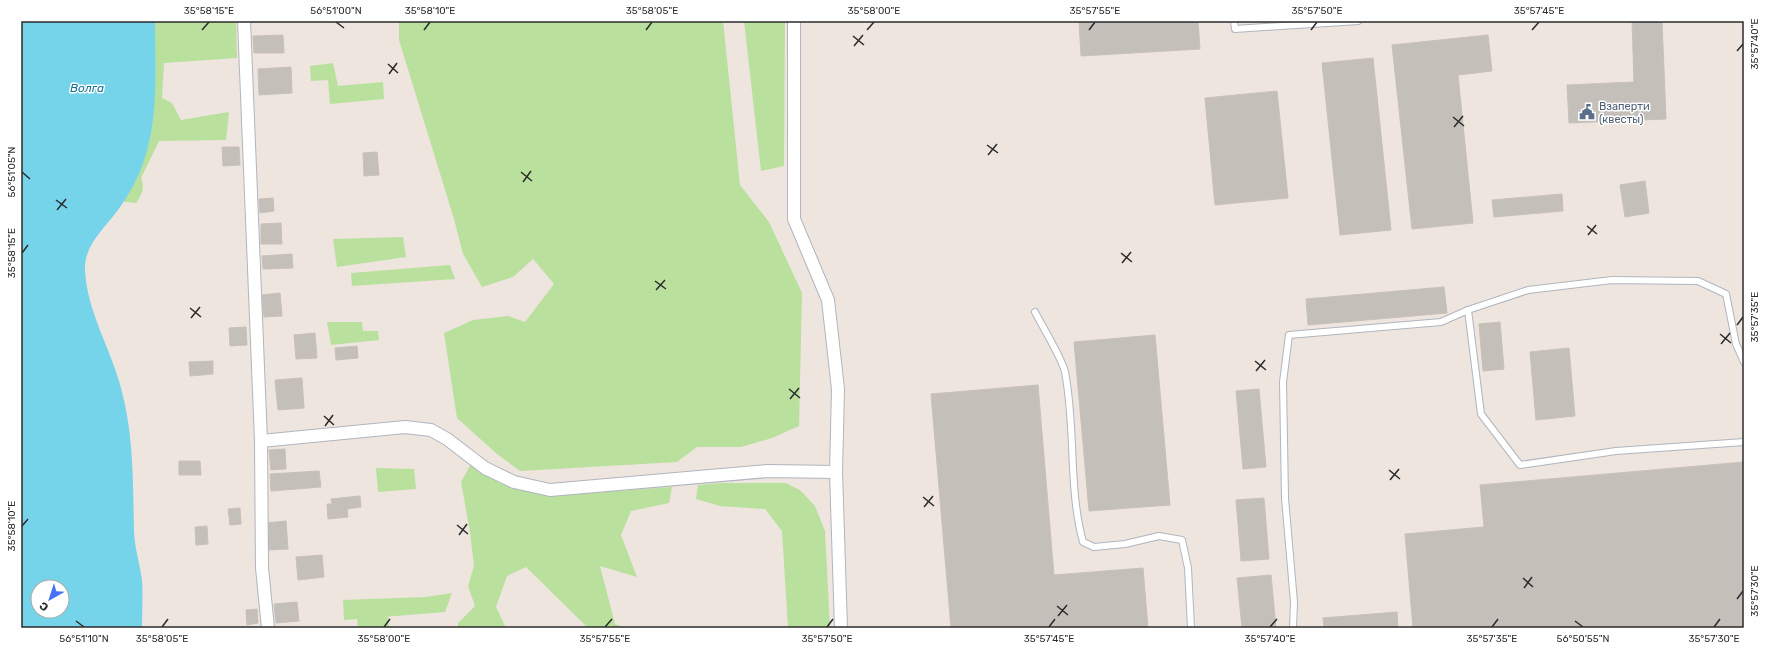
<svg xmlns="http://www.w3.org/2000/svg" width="1765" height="649" font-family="Rubik,sans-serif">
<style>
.green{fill:#b9e19d}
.water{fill:#75d4ea;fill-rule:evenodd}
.building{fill:#c5bfba;stroke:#c8c1b8}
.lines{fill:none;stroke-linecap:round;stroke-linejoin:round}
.lane-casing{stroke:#b1b5be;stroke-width:8}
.street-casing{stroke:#b1b5be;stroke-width:14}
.lane{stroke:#fff;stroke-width:6}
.street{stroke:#fff;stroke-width:12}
.ticks{fill:none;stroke:#2b2b2b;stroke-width:1.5}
.labels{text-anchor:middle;stroke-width:3;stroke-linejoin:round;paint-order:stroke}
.service-label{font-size:11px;fill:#4e5e75;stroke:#fff;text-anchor:start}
.water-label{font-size:12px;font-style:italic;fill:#127498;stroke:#fff}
.neatline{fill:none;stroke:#2b2b2b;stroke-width:1.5}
.ticks-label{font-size:10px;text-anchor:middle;fill:#2b2b2b}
</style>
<rect width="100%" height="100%" fill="#ede5de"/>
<g class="green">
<path d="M147,21h89l1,37 -73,5 -2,35 10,5 9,17 48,-8 -3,28 -67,1 -18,37c4,10 1,17 -5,25l-19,-2z"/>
<path d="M399,21h324l17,164 29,37 33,71 -3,133 -27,12 -31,9h-44l-20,15 -157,9 -23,-17 -40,-36 -13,-85 29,-13 35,-4 17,6 29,-38 -21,-25 -20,18 -31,10 -19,-33 -9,-35 -55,-179z"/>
<path d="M744,21h41l-1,145 -23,5z"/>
<path d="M333,63l5,23 45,-4 1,17 -54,5 -2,-24 -17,1 -1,-15z"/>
<path d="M403,237l3,20 -69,10 -4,-28z"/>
<path d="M450,265l5,14 -103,7 -1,-13z"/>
<path d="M327,322h35l1,9h15l1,9 -48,5z"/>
<path d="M472,462l37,23 40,11 123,-9 -3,16 -38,8 -10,24 16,42 -37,-11 15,58 11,4h-38l-62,-61 -19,9 -11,31 10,21h-48v-5l17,-17 -7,-20 6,-20 -4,-34 -9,-50z"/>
<path d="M376,468l38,1 2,20 -38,3z"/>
<path d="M721,483h65l14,7 15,16 10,25 5,97h-42l-6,-97 -17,-22 -45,-3 -24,-7 2,-14z"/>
<path d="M452,593l-7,19 -62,5h5l1,11h-31l-1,-9 -13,1 -1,-20 83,-3z"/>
</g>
<path class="water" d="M21,21h134c0,44 4,97 -11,139 -5,17 -16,36 -26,50 -14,19 -34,35 -33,60 2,42 26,79 36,118 13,47 12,97 13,145 1,16 6,32 8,47 1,16 0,32 0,48h-121zM38,587h24v24h-24z"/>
<g class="building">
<path d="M1079,21h119l2,28 -119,7z"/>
<path d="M1632,21h30l4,98 -97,4 -2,-38 67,-3z"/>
<path d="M283,35l1,18h-30l-1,-17z"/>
<path d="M1488,35l4,36 -34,4 15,148 -61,6 -20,-184z"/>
<path d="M1373,58l18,172 -51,5 -18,-172z"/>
<path d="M291,67l1,26 -33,2 -1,-26z"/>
<path d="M1277,91l11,107 -73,7 -10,-107z"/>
<path d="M222,147h17l1,18 -17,1z"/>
<path d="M377,152l2,23 -15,1 -1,-23z"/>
<path d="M1645,181l4,32 -24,4 -5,-32z"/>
<path d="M1562,194l1,17 -69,6 -2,-17z"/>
<path d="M273,198l1,13 -14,2 -1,-14z"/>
<path d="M281,223l1,21h-21v-20z"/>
<path d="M292,254l1,14 -30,1 -1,-13z"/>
<path d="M1444,287l3,26 -139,12 -2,-26z"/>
<path d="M280,293l2,23 -18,1 -2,-22z"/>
<path d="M1500,322l4,47 -21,2 -4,-47z"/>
<path d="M246,327l1,18 -17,1 -1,-18z"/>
<path d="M315,333l2,25 -21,1 -2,-24z"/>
<path d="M1155,335l15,170 -81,6 -15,-169z"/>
<path d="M357,346l1,12 -22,2 -1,-12z"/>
<path d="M1569,348l6,68 -39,4 -6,-68z"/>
<path d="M213,361v13l-23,2 -1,-14z"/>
<path d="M302,378l2,30 -26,2 -3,-30z"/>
<path d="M1038,385l16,190 89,-7 5,60h-197l-20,-234z"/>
<path d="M1259,389l7,78 -23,2 -7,-78z"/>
<path d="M285,449l1,20 -15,1 -2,-20z"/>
<path d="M179,461h21l1,14h-22z"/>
<path d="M1744,462v166h-331l-8,-94 79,-7 -4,-42z"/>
<path d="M319,471l2,16 -50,4 -1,-17z"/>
<path d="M360,496l1,11 -14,2 1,8 -20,2 -1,-15h5l-1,-5z"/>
<path d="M1264,498l5,61 -28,2 -5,-61z"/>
<path d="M240,508l1,16 -11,1 -2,-16z"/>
<path d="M286,521l2,28 -20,1 -2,-27z"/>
<path d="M207,526l1,18 -12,1 -1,-18z"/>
<path d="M322,555l2,22 -26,3 -2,-23z"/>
<path d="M1271,575l5,53h-34l-5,-50z"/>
<path d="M297,602l2,19 -23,2 -2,-19z"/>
<path d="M257,609l1,14 -11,2 -1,-15z"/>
<path d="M1397,612l1,16h-74l-1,-10z"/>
</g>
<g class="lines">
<defs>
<g id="lane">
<path d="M1234,21l1,8 123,-8"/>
<path d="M1468,310l13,104 39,51 96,-14 128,-9"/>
<path d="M1035,312c7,14 27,46 30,60 11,56 3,115 18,170l11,5 31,-3 34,-8 23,4 6,28 3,60"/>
<path d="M1293,628l1,-26 -9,-104 -2,-116 6,-47 152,-13 27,-12 60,-20 84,-10 86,1 28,13 10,50 8,18"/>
</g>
<g id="street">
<path d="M244,21l17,420 1,127 6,60"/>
<path d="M794,21v198l34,81 10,89 -2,83 5,156"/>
<path d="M261,441l144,-14 26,3 16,9 38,29 29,14 36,8 218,-19 68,1"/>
</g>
</defs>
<use href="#lane" class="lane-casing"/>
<use href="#street" class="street-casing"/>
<use href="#lane" class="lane"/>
<use href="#street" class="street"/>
</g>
<path class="ticks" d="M336,22l8,6M202,30l7,-8M424,30l6,-8M646,30l6,-8M867,30l7,-8M1089,30l6,-8M1311,30l6,-8M1532,30l7,-8M853,36l11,9M854,46l9,-11M1737,51l6,-7M388,64l10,9M389,74l8,-11M1453,117l11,9M1454,127l9,-11M987,145l11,8M988,155l9,-11M22,172l8,7M521,172l11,9M523,182l8,-11M56,200l11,8M57,210l9,-11M1587,226l10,8M1588,235l8,-10M22,253l6,-8M1121,253l11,9M1122,263l9,-11M655,281l11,8M656,290l9,-10M190,308l11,9M191,318l9,-11M1737,325l6,-8M1720,334l11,9M1721,344l9,-11M1255,361l11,9M1256,371l9,-11M789,389l11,9M790,399l9,-11M324,416l10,9M325,426l8,-11M1389,470l11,9M1390,480l9,-11M923,497l11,9M924,507l9,-11M457,525l11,9M22,526l6,-7M459,535l8,-11M1523,578l10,9M1524,588l8,-11M1737,599l6,-8M1057,606l11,9M1058,616l9,-11M76,621l8,6M1575,621l8,6M162,627l6,-8M384,627l6,-8M605,627l7,-8M827,627l6,-8M1049,627l6,-8M1270,627l7,-8M1492,627l6,-8M1714,627l6,-8"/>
<defs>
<symbol id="civic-bare" viewBox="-9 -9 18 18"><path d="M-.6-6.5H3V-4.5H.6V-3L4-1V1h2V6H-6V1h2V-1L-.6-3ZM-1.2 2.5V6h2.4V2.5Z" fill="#5c6f8a" stroke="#fff" stroke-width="2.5" paint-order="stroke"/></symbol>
</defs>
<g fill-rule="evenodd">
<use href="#civic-bare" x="1576" y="101" width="22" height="22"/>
</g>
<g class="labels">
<g class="service-label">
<text x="1599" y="110">Взаперти<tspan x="1599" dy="13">(квесты)</tspan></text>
</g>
<g class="water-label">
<text x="87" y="92">Волга</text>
</g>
</g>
<rect width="1765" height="649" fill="none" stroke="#ffffff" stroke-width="44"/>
<g transform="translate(50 599) rotate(219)"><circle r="19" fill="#ffffff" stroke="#aaaaaa"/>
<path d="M0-3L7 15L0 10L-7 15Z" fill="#4472f3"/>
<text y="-6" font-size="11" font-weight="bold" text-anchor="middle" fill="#2b2b2b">С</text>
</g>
<rect x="22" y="22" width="1721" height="605" class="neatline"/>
<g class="ticks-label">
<text x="209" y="14">35°58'15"E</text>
<text x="336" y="14">56°51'00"N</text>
<text x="430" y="14">35°58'10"E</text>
<text x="652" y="14">35°58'05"E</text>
<text x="874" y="14">35°58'00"E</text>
<text x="1095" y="14">35°57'55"E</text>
<text x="1317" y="14">35°57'50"E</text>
<text x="1539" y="14">35°57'45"E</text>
<text transform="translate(1754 44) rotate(-90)" y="4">35°57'40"E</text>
<text transform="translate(11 172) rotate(-90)" y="4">56°51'05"N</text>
<text transform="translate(11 253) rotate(-90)" y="4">35°58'15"E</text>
<text transform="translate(1754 317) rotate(-90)" y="4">35°57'35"E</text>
<text transform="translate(11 526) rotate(-90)" y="4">35°58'10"E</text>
<text transform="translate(1754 591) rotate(-90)" y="4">35°57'30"E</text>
<text x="84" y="642">56°51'10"N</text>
<text x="162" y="642">35°58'05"E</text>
<text x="384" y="642">35°58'00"E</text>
<text x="605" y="642">35°57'55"E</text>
<text x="827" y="642">35°57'50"E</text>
<text x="1049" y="642">35°57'45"E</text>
<text x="1270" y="642">35°57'40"E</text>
<text x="1492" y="642">35°57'35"E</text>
<text x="1583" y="642">56°50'55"N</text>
<text x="1714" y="642">35°57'30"E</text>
</g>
</svg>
